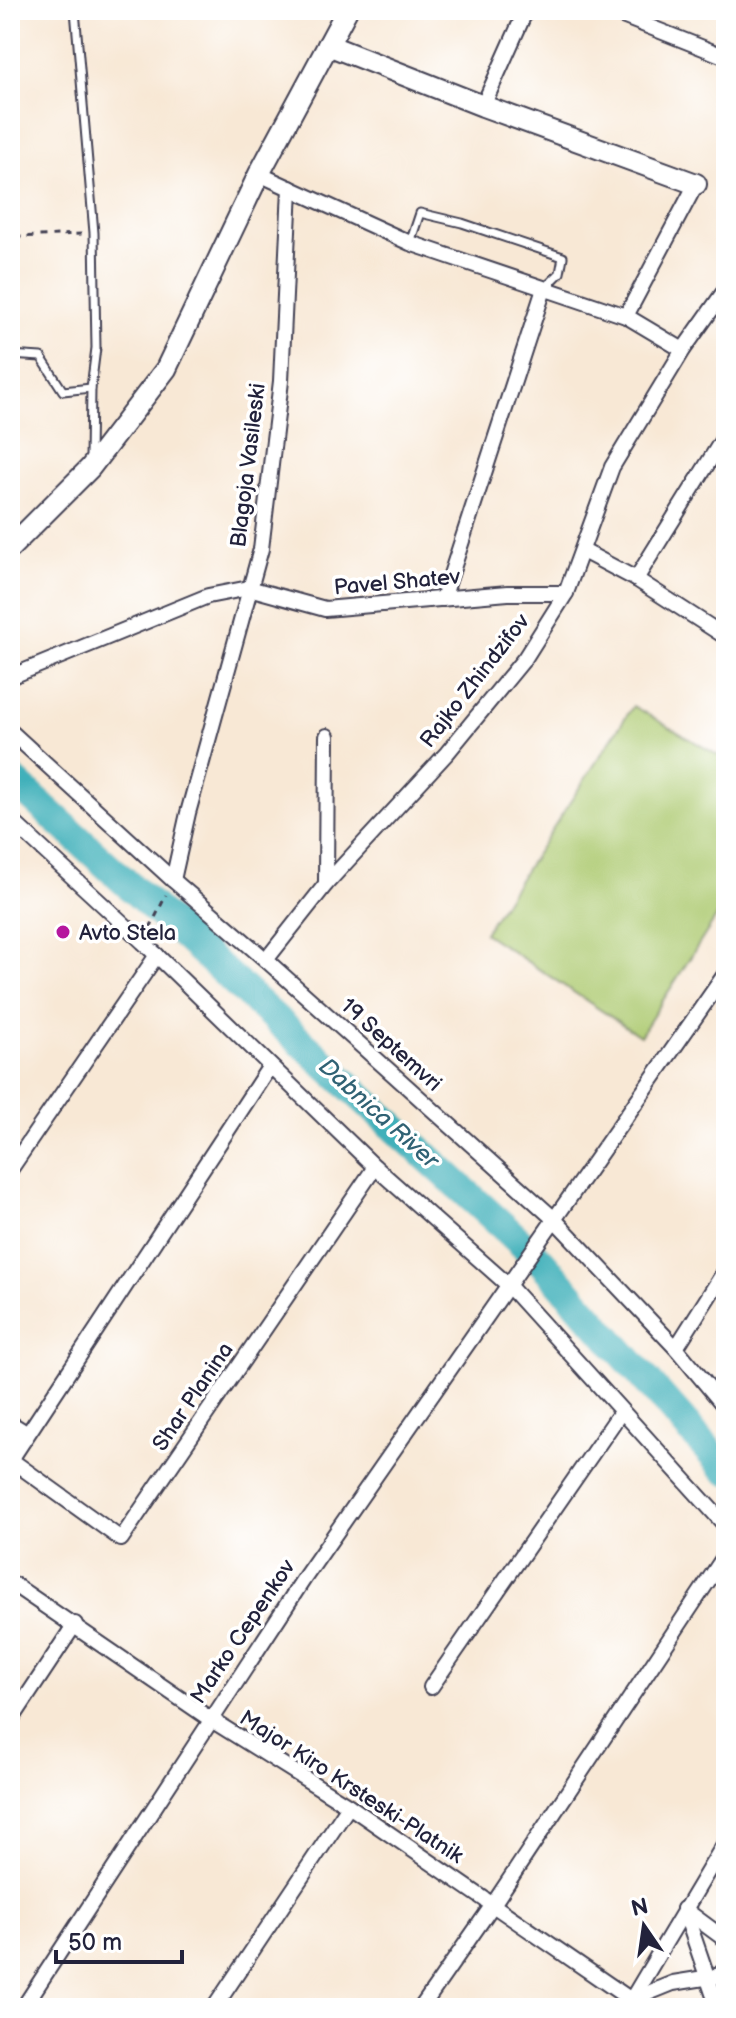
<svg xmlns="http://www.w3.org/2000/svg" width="736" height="2018" font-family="'Balsamiq Sans',sans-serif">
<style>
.green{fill:#adca71;stroke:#687656;stroke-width:2}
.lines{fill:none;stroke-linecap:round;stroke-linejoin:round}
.river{stroke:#40b0ba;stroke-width:30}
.lane-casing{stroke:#424052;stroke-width:11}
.street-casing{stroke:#424052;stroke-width:18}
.secondary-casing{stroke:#424052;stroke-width:24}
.path{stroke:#424052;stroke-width:3;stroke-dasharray:6 6;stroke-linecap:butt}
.lane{stroke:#fff;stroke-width:7}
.street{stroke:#fff;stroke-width:14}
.secondary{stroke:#fff;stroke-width:20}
.poi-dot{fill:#b5179e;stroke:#fff;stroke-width:3}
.labels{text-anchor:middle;stroke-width:7;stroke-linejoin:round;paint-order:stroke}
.street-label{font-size:22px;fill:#22223b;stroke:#fff}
.poi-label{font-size:22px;fill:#22223b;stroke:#fff;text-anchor:start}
.water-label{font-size:24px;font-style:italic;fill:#306274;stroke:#fff}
</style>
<rect width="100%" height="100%" fill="#fff"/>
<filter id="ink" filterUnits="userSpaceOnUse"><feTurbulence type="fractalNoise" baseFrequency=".0125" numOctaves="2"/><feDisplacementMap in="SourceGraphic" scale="16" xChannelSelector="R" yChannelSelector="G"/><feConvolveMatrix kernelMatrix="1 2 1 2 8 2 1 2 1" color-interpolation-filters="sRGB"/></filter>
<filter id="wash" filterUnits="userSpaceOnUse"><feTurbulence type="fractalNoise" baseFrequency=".006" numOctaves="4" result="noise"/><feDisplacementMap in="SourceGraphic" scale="32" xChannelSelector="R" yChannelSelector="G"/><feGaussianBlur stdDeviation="1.8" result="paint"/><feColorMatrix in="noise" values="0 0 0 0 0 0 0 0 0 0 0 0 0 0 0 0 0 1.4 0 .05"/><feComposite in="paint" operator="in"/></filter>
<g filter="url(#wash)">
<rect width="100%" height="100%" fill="#f8e8d5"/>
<path class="green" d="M633,706l93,54v142l-86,134 -156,-103z"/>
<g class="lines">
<path class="river" d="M10,777l530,483 186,210"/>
</g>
</g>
<g filter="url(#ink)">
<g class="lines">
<defs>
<g id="lane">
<path d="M75,10l19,223 2,115 -5,40 -1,70"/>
<path d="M410,243l10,-30 42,10 101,34 -3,16 -14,14"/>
<path d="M10,355l31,2 22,34 28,-3"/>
</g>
<g id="street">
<path d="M607,10l119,47"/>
<path d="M483,106l43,-96"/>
<path d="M259,174l151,69 216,73 57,34"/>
<path d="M626,316l70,-132"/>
<path d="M583,551l53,28 90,58"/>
<path d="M636,579l90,-145"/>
<path d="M443,599l101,-310"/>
<path d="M10,677l198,-81 41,-8 76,21 183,-16h58"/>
<path d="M10,731l163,149 93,80 287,258 123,130 50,60"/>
<path d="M10,819l133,123 232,225 132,117 219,242"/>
<path d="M173,880l15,-67 73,-264 20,-168 9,-193"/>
<path d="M326,884l1,-148"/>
<path d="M266,960l60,-76 121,-131 78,-95 41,-65 46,-126 71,-117 43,-61"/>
<path d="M10,1170l147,-215"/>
<path d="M676,1348l50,-79"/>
<path d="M10,1423l16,10"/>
<path d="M11,1460l110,79 254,-372"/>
<path d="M10,1461l260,-395"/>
<path d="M10,1582l200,137 139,87 282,194 42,-17 44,-7 9,-7"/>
<path d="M431,1687l190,-275"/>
<path d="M10,1722l65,-98"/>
<path d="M684,1909l34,99"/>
<path d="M684,1909l42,31"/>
<path d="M630,2002l96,-161"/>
<path d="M23,2008l282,-431 421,-604"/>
<path d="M214,2008l135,-202"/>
<path d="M421,2008l71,-102 234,-352"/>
</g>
<g id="secondary">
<path d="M328,45l155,61 213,78"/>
<path d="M10,548l80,-80 76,-99 93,-195 88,-164"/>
</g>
</defs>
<use href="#lane" class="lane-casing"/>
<use href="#street" class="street-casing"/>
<use href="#secondary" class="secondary-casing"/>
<g class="path">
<path d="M10,228l3,9 71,-3"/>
<path d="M150,928l16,-33"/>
</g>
<use href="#lane" class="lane"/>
<use href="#street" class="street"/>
<use href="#secondary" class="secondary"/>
</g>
</g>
<circle class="poi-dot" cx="63" cy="932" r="8"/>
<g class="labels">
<g class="street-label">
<text transform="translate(247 465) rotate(-83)" y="8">Blagoja Vasileski</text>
<text transform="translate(397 581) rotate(-5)" y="8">Pavel Shatev</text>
<text transform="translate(474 680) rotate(-52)" y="8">Rajko Zhindzifov</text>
<text transform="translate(392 1044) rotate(42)" y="8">19 Septemvri</text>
<text transform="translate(192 1396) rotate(-56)" y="8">Shar Planina</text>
<text transform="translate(242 1631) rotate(-56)" y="8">Marko Cepenkov</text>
<text transform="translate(352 1786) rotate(33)" y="8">Major Kiro Krsteski-Platnik</text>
</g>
<g class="poi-label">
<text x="79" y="940">Avto Stela</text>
</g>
<g class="water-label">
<text transform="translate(379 1113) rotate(42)" y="8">Dabnica River</text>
</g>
</g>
<rect width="736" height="2018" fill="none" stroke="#fff" stroke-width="40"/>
<g transform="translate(644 1926) rotate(347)" stroke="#ffffff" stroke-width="6" paint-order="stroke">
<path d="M0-6L14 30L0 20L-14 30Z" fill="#22223b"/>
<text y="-12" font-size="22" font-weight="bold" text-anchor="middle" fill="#22223b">N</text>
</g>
<path d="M56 1950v12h126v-12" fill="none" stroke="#22223b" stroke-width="4"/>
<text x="68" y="1950" font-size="24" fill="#22223b" stroke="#ffffff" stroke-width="6" paint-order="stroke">50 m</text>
</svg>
